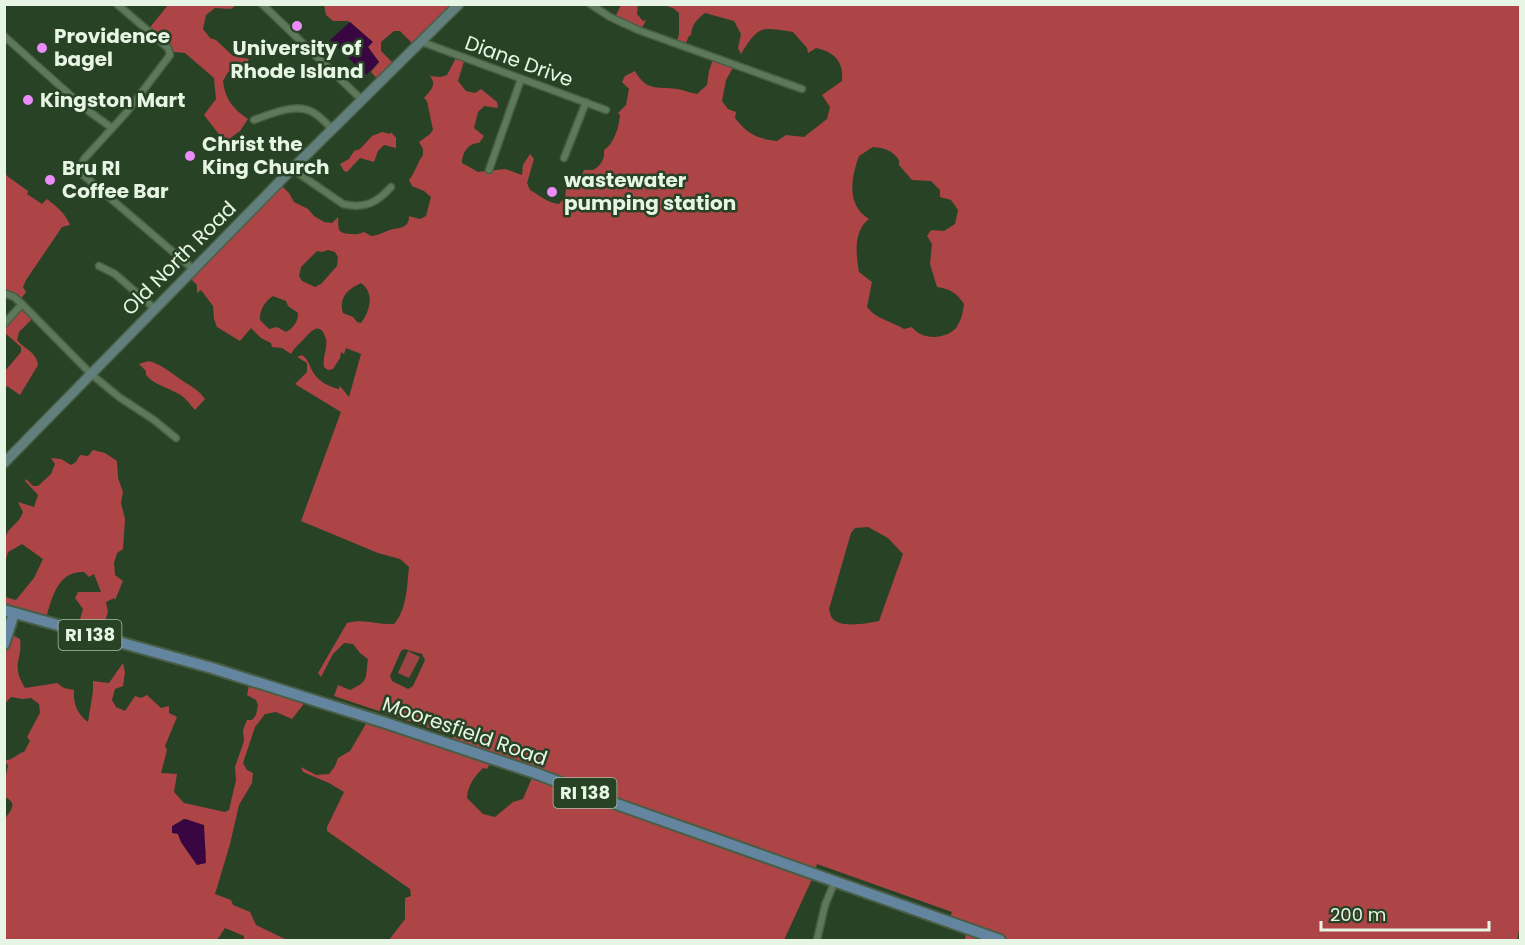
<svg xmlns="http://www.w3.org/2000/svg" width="1525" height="945" font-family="Poppins,sans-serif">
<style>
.green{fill:#9f4445}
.forest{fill:#ad4547;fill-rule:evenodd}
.water{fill:#3a0641}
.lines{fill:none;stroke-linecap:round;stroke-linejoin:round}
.street-casing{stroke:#475e45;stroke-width:9}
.secondary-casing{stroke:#475e45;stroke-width:12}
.primary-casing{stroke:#475e45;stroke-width:14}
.street{stroke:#5d795a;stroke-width:6}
.secondary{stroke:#617f7c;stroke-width:9}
.primary{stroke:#64859f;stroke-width:10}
.poi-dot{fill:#ec8cfb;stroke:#284225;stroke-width:2}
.labels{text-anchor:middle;stroke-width:5;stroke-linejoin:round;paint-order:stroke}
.shield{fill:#284225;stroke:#aec0ab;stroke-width:1.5}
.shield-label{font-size:18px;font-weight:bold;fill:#e7f6e4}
.poi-label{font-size:20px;font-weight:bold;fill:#e7f6e4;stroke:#284225;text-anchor:start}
.street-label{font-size:20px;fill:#e7f6e4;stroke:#284225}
</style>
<rect width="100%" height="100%" fill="#284225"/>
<path class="green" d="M408,651l12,6 -11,21 -11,-5z"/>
<g class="forest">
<path d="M638,4l-1,10 6,7 3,-1 -6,12 -26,-13 7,-14z"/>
<path d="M168,5h68l-5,4 -16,-1 -9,7 -3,14 7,9 6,2 17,16 16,3 -3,6 -7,-2 -11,9 -5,9c2,18 10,28 25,38l-8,12 -15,11 -21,-27 12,-16 -2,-21 -29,-25 -20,-2 -7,-10 -11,-10z"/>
<path d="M324,5h134l-43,41 -15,-15h-6l-13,11v9l15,15 -16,16 -9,-10 8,-10 -11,-15 4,-5 -24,-21h-15l-7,-6z"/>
<path d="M663,5h857v921l-3,14h-552l1,-9 -19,-6 5,-13 -135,-48 -4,13 -29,63h-395l16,-21v-21l6,-2 -1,-7 -83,-58v-4l17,-35 -15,-9 -26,-11 -2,-5 15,8 13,-1 6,-8 3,-8 12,-7 20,-34 81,25 2,-6 -119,-40 4,-11 12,5c20,-9 15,-13 18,-31l-8,-6 -7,-9 -9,-1 -11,11 -12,23 -3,-4 29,-50c16,-5 31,2 47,1 13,-14 13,-39 15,-57l-9,-8 -22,-6 -77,-32 40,-109 -46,-28 12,-12v-9l-10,-6 5,-2c7,5 7,10 11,17 5,9 16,15 26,17l1,-3 9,11 12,-43 -15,-6 -2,6 -3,-2 -1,6 -7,11 -5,1 -4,-3c-2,-10 4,-19 2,-28 -6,-20 -16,-7 -23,1 -5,5 -9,8 -12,14l-9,-6 -10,-1 -1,-4 -10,-5 -10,-10 -11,13 -23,-14 -3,-8 -1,-13 -12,-16 -4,3v-8l-10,-10 92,-92 10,10 5,9 14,7 6,7 10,6 8,1 6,-6c1,12 -2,16 12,17 6,0 8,1 14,-2l7,4c9,-1 12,-4 19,-6 10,-3 19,-1 19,-14l11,3 6,-3 5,-19 -7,-6 -12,-5 -3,-6c6,-7 8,-17 14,-25v-6l-4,-7 11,-8 3,-4 -6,-29 -3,-3c7,-8 13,-13 6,-22l11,1 6,-2 10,-19 8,2 -7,23 8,10 9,2 6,-4 16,13 1,6 -14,-2 -6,6 -4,16 10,8 -5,7c-11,0 -17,10 -17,20l16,9 27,-3 17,6 1,-10 7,-11 4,5 -7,24 3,7c9,5 20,14 29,14l6,-7 1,-9h11l7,-18h9c8,-4 12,-12 11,-20 10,-6 15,-23 16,-35l-2,-2 8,-8 3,-16 -7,-7 3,-6 10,-5c12,21 21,15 42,18 7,1 13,4 20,5l10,-9 2,-14 4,-12 21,7 -8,14 -4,21 6,8 8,3 -1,6c12,16 23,21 42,23l9,-6 18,2 23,-18 3,-12 -8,-12 20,-14c2,-20 -8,-29 -26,-33l-8,5 -1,-5 -14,-16c-33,-5 -34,-7 -52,22l-3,-6 3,-14 -7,-13 -29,-8c-8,6 -13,11 -14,22l-2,1 -5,11 -8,-2 3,-11v-21l-6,-5zM873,147c12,1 19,3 26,13v5l13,15 19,1 9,9v7l11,3 7,10 -3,14 -11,7 -13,-1 -4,6 5,8 -2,20 7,23c13,2 20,6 27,17 -1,9 -3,17 -8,24 -11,12 -35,12 -44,-1l-8,2c-13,-8 -28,-10 -37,-22l5,-25 -13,-10c-3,-18 -6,-41 10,-53 -23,-14 -18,-41 -10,-63zM328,250l7,2 3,5 -1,9 -16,18 -6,3 -13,-6 -3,-5 2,-9 16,-16 5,1zM361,283c14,10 9,28 0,40l-4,-1 -4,-5 -10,-4c-5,-15 5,-24 18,-30zM273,296l13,5 2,5 10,7c0,8 -4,15 -12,19l-9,-5 -8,2 -9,-9c-1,-9 5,-19 13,-24zM868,527l20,11 15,16 -24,67c-11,2 -39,8 -47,-3 -2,-3 -2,-6 -3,-9l22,-76 4,-5zM404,649l18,5 3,6 -12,26 -5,3 -16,-8 -2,-5 11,-25zM493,758l41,15 -11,26 -10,3 -18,15 -12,-3 -16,-16c1,-13 7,-21 16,-30l4,1z"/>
<path d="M382,132l8,2 1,-2 5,6v10l-12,-3 -6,6 -4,11 -14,-4 -13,14 -3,-1 -4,-7 9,-5 5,-8 6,-2 12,-13z"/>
<path d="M4,170l3,6 21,15 -1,3 15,10 5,-5c10,8 18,14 23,26l-8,2 -36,53 -3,7 3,5 -6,8 -15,-6z"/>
<path d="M20,305l14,12 -15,15 -2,8c7,9 20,12 21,25l-18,30 -13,-9 -2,2v-17l16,-19v-5l-16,-14v-10z"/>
<path d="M149,361c14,4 22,12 34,20 9,6 16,9 22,18l-10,11c-6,-7 -10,-13 -18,-17 -11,-6 -22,-8 -31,-18v-4l-7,-7z"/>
<path d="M93,450l12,3 12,8 1,17 5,14 -2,11 4,16 -2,30 -6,4 -3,10 1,12 8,6 -8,19 -1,-2 -8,4 2,10 -8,25 -23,-7 6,-21 -8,-11 3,-6h23l-7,-18 -5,3 -5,-5c-28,-1 -32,28 -39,49l-41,-12 1,-12 11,3 18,-22 9,-19 -21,-15 -14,8 -3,10c0,-11 -3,-26 6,-34 6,-6 9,-8 12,-16l-5,-10 16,5 4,-12 -13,-14 1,-2 7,7h5l13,-12 4,-10 -4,-6 10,1 10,6 5,-3 4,-7 8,1z"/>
<path d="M8,633l12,6c3,22 -10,24 5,49l32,-5 7,5 10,2c-1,13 3,24 14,32l5,-31v-10l16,2 14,-20 2,9 -2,14 -8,3 -3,11 4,7 9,4 10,-15 6,2 6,-3 14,13 8,-2v7l8,4 -12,29 2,4 -6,23 16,1 -3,18 10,11 41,9 4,-2 7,-30 -1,-13 9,-26 -1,-11 4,-10h5l4,-5 2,-10 -2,-5 -9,-5 3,-15 55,16 -2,9 -11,14 -16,-7 -11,2 -10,13 -12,36 4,7 6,3 -1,10 -13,22 -9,39 -15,50 16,6 2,5 17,7 6,13 31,15h-43v-4l-19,-8 -8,12h-212v-121c6,-9 13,-16 0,-22 0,-11 0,-20 3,-31l-3,-6c8,1 12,-7 19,-8l6,-11 -3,-4 13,-24 -1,-9 -8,-6 -8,1 -12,-2 -5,5 -1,6 -1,-65zM183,819c20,1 21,20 23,35l-9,11 -16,-23 -6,-17z"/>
</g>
<g class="water">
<path d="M350,22l23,20 -5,5 11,15 -13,13 -36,-35z"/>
<path d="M185,819l19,6 2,38 -9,2 -16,-23 -3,-8 -6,-1v-7z"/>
</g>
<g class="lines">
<defs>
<g id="street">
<path d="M117,4l51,44 2,7 -44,58 -42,46 -3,7 1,8 111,95"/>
<path d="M262,4l100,96"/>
<path d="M590,4l20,13 28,13 164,59"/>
<path d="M4,36l83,74 25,18"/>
<path d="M422,42l184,68"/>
<path d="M254,120c16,-6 44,-18 60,-7 7,4 13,11 18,16"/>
<path d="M564,158l22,-56"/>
<path d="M292,169l51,35c21,5 34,-1 48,-17"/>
<path d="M489,170l32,-91"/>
<path d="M99,266l16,8 40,35"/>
<path d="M4,293l10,4 8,7 69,70 28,23 35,23 22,18"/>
<path d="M4,324l18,-20"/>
<path d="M817,940l8,-35 10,-24"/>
</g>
<path id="secondary" d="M4,463l288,-294 167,-165"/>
<g id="primary">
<path d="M4,610l208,58 174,55 149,50 76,29 389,138"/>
<path d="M4,644l10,-31"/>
</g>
</defs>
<use href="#street" class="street-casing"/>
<use href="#secondary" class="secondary-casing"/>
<use href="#primary" class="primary-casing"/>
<use href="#street" class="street"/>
<use href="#secondary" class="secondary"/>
<use href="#primary" class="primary"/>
</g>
<g class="poi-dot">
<circle cx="297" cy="26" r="6"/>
<circle cx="42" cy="48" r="6"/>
<circle cx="28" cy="100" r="6"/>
<circle cx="190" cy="156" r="6"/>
<circle cx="50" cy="180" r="6"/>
<circle cx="552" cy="192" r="6"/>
</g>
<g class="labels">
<g class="shield">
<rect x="58.5" y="620" width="63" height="30" rx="4.5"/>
<rect x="553.5" y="778" width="63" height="30" rx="4.5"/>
</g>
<g class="shield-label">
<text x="90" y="641">RI 138</text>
<text x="585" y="799">RI 138</text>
</g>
<g class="poi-label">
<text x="54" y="43">Providence<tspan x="54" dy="23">bagel</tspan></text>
<text x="297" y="55" text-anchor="middle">University of<tspan x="297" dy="23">Rhode Island</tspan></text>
<text x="40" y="107">Kingston Mart</text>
<text x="202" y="151">Christ the<tspan x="202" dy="23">King Church</tspan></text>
<text x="62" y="175">Bru RI<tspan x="62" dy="23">Coffee Bar</tspan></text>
<text x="564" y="187">wastewater<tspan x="564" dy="23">pumping station</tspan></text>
</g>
<g class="street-label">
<text transform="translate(519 61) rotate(20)" y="7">Diane Drive</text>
<text transform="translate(179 258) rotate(-45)" y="7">Old North Road</text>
<text transform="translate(465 731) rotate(19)" y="7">Mooresfield Road</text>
</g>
</g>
<rect width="1525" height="945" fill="none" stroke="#e7f6e4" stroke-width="12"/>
<path d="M1321 921v9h168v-9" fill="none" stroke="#e7f6e4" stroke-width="3"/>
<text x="1330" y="921" font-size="18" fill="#e7f6e4" stroke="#284225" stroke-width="4.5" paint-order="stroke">200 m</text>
</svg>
